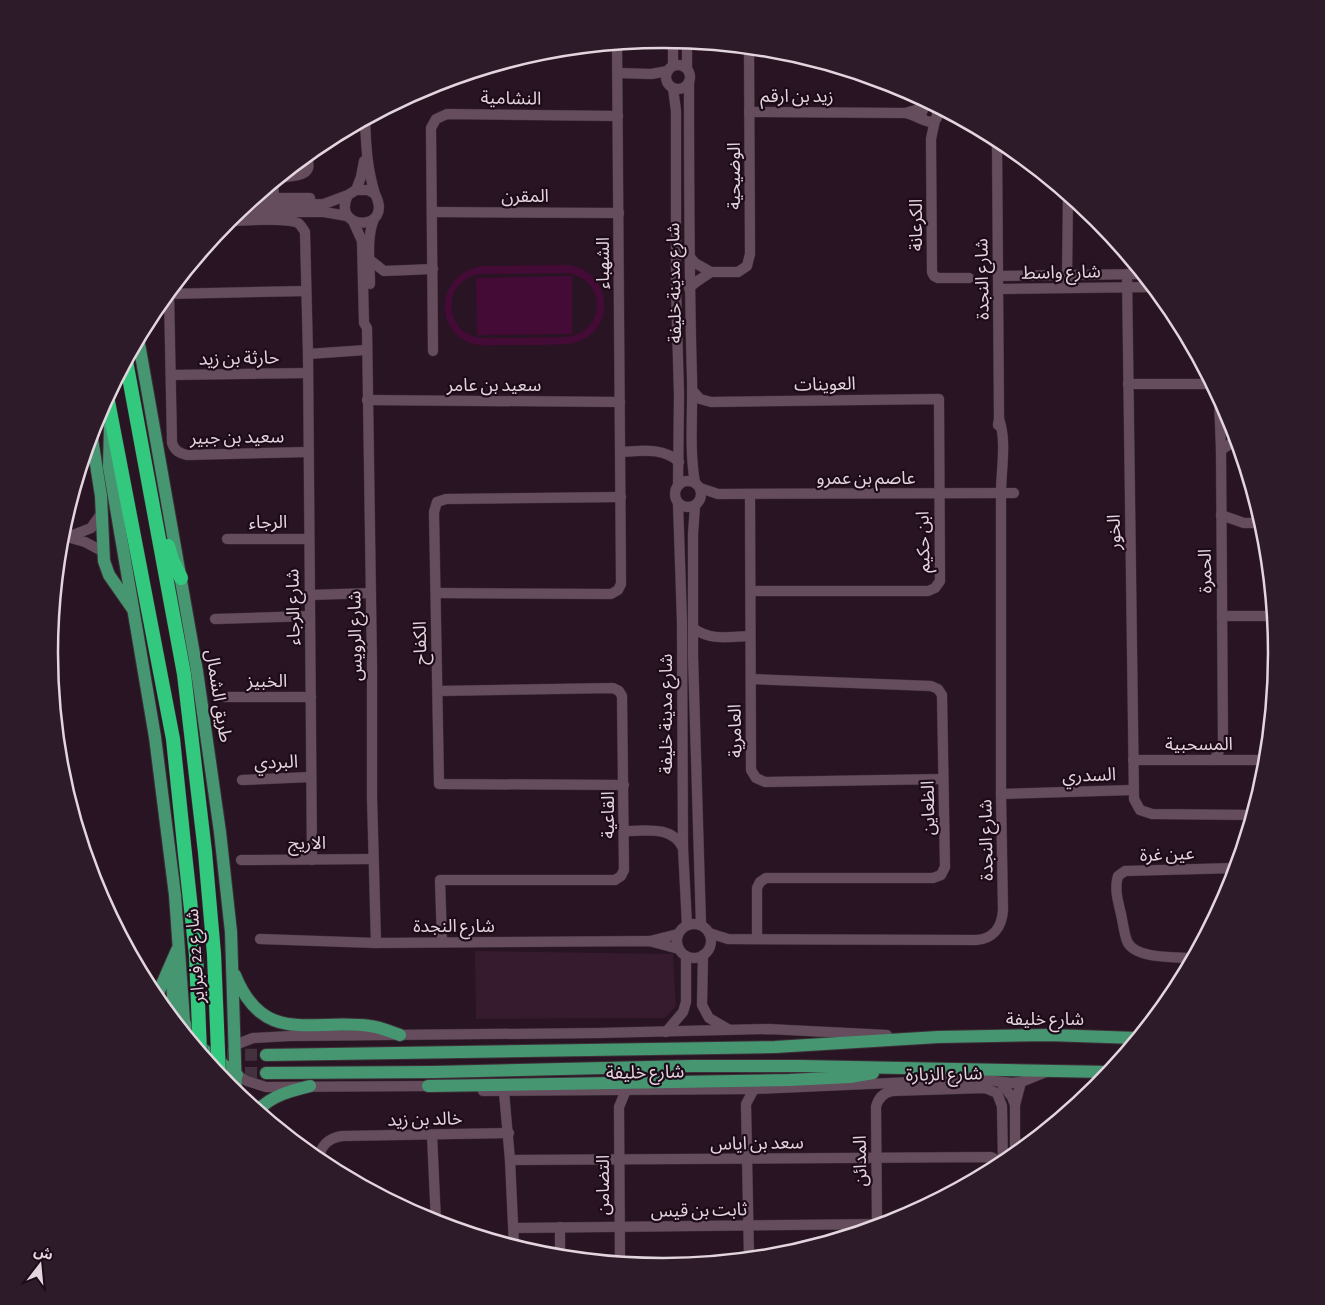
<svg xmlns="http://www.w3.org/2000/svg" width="1325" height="1305" font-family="'Alegreya Sans','Noto Sans Arabic',sans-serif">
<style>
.built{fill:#351b2d}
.green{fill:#430b36;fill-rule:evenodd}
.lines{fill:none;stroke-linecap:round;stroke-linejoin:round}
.major-tunnel{stroke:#44313e;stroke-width:12;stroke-dasharray:12 6;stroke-linecap:butt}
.minor-casing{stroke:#3e3039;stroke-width:11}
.major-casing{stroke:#3e3039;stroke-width:14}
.highway-casing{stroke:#3e3039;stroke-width:15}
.minor{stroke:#654d5d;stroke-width:10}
.major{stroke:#469771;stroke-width:12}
.highway{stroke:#32c97e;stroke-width:14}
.highway-bridge-casing{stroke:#3e3039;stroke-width:15;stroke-linecap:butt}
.highway-bridge{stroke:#32c97e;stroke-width:14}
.labels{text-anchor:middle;stroke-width:4.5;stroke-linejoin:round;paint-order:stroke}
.street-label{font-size:18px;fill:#e3d5de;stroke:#1e0b19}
.rim{fill:none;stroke:#e3d5de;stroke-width:2.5}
</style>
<rect width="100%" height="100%" fill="#281422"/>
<path class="built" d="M475,951l198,3 3,52 -11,12 -189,1z"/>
<g class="green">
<path d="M570,265c46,10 46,71 -1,79 -20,1 -41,1 -61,1 -13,0 -27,2 -38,-2 -40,-17 -30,-71 12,-77zM566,273c42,5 41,60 0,64 -21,0 -42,1 -62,1 -10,0 -21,1 -31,-2 -15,-5 -24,-21 -21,-37 3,-14 14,-22 27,-25z"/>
<path d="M572,276v58l-95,1 -1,-57z"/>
</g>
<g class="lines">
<g class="major-tunnel">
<path d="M209,1054l57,1"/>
<path d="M227,1073h39"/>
</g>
<defs>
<g id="minor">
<path d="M673,40v26"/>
<path d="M687,41v27"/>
<circle cx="678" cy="77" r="12"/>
<path d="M618,73l33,1 17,-3"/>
<path d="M689,82c0,99 0,197 3,296 1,35 -3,71 3,105"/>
<path d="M673,88l3,23v177l3,107 -1,91"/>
<path d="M749,112l156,1 18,-5"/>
<path d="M906,113c9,2 18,9 26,9l5,-4v-9l-5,-4 -7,1 -4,8 2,5"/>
<path d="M365,119c1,27 2,49 10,75"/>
<path d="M935,120l-4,19 1,133 2,4 4,2h31"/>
<path d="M997,139l2,280 -1,6"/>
<path d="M279,177c13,0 39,-1 26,-21"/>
<path d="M273,182l1,16"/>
<path d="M356,190l5,-13 3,-16"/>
<path d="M254,198h56"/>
<path d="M245,205l79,-1 24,-9 8,-5h12l7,4c20,39 -45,37 -27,1"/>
<path d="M237,212h87l23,4"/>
<path d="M432,212l187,1"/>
<path d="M226,221c17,0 58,-4 72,2 3,2 5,6 7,9l3,122 4,506"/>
<path d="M353,221l9,20 2,82 3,5 5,339v130l4,146"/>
<path d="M689,256l6,7 16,9h27l9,-6 3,-12 -1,-207"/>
<path d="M370,260l14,11 49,-2"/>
<path d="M1127,274l7,525 6,11 12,4 100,1"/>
<path d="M999,276l143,-2"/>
<path d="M1067,281l1,-86"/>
<path d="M370,284c0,-22 -4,-45 4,-65"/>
<path d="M689,288l7,-6 15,-10"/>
<path d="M999,289l154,-2"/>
<path d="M167,294l139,-3"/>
<path d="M169,294l3,149c3,8 7,10 15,12l121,-3"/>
<path d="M433,351l-2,-223 5,-9 11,-5 171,2"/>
<path d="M308,354l58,-4"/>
<path d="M171,375l137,-2"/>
<path d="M1128,384h84"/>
<path d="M693,391l7,8 11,3 228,-3 1,182 -5,7 -7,3h-177"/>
<path d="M367,400l253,2"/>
<path d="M1221,450l9,-6 7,-2"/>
<path d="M621,452c20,-1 42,-5 58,10"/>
<circle cx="688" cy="494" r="13"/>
<path d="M700,488l18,6 296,-1"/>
<path d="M750,494l1,276 5,8 9,4 178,-3"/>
<path d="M621,497l-175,2 -9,3 -3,10 5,272 185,1"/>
<path d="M678,503l4,118 1,227 4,77"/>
<path d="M695,506l-2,28v122l8,269"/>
<path d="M1221,515l23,8h18"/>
<path d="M60,535l25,7 17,9"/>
<path d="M68,537l23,-9 10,-14"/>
<path d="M227,539h82"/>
<path d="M436,593l175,1 7,-4 3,-6 -4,-541"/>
<path d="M310,595l61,-2"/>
<path d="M1222,616h51"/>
<path d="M215,619l95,-3"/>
<path d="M693,628c17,13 37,9 57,8"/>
<path d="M751,679l180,7 7,3 4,6 3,172 -4,8 -8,3h-167l-6,4 -3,6v51"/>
<path d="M438,691l175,-3 6,3 3,5 2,174 -3,6 -6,4h-175l2,62"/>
<path d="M224,697h87"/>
<path d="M1133,760h133"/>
<path d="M1214,760l9,-16 -2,-294 -2,-53"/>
<path d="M242,780l69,-3"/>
<path d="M1001,794l132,-4"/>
<path d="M624,831c22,0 48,-6 59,17"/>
<path d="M241,860l131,-1"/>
<circle cx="694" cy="941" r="17"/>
<path d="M709,933l19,6 248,1c17,-1 26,-13 27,-30l-2,-116v-301c0,-24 6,-51 -2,-74"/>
<path d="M260,939l116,4 273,-2 30,8"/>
<path d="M650,941l28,-7"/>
<path d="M703,955l-1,50 7,13 19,11"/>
<path d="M1192,958c-18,-1 -58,1 -65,-17 -3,-8 -4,-18 -6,-27 -3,-13 -7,-25 -3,-38l7,-5 110,-3"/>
<path d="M666,1032l17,-20 3,-10v-46"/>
<path d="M235,1045l18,-7 37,-2 309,-3 169,-4 119,6"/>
<path d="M237,1075l10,6 19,6 167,-1"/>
<path d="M1001,1083l11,14 3,8"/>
<path d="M483,1091l271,-2 225,-10 33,4 9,-1 25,-10"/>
<path d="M504,1092l6,68 4,86"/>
<path d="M432,1135l4,87"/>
<path d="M1015,1153v-48l6,-23"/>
<path d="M510,1160l481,-3 12,6"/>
<path d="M319,1161c0,-15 10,-23 23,-25l167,-3"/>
<path d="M877,1226l-1,-119c2,-9 7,-14 16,-16l93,-3 12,5 5,13 1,57"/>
<path d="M560,1227v29"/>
<path d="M514,1228l370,-4"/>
<path d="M749,1258l-3,-154 8,-15"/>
<path d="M620,1262l-1,-155 7,-17"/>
</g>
<g id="major">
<path d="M138,338l59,333 23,161 11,100 5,161"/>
<path d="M110,426l-1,41 46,270 20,158 9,126 7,19 46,35"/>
<path d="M91,432l10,64 3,65 5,14 23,33"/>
<path d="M172,975l2,45"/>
<path d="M235,975c29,72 77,43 135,51 10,1 21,6 30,9"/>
<path d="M156,998l21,-48"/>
<path d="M266,1055l509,-8 163,-10 111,-2 87,3"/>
<path d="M266,1073l168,-1 258,-6h108l309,6"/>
<path d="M428,1086l361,-6 61,-3 23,-4"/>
<path d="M258,1110c15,-15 32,-19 52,-24"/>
</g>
<g id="highway">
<path d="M126,361l58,313 21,178"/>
<path d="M107,396l66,343 12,115"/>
<path d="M168,546l4,14 9,18"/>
</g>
</defs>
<use href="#minor" class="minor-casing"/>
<use href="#major" class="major-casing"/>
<use href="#highway" class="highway-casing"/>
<use href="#minor" class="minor"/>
<use href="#major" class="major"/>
<use href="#highway" class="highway"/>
<defs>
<g id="highway-bridge">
<path d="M205,852l9,102 5,121"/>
<path d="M185,854l11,101 4,97"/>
</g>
</defs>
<use href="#highway-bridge" class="highway-bridge-casing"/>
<use href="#highway-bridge" class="highway-bridge"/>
</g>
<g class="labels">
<g class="street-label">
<text x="797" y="102">زيد بن ارقم</text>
<text transform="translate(511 98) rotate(1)" y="6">النشامية</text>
<text transform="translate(734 176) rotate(-90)" y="6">الوضيحية</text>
<text x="525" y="202">المقرن</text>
<text transform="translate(916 225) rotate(-90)" y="6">الكرعانة</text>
<text transform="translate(603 263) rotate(-90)" y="6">الشهباء</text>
<text transform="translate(1061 272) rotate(-1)" y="6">شارع واسط</text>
<text transform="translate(982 279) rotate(-91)" y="6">شارع النجدة</text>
<text transform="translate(674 283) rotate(-91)" y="6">شارع مدينة خليفة</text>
<text transform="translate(239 358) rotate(-1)" y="6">حارثة بن زيد</text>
<text transform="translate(825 384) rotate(-1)" y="6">العوينات</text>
<text x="494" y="391">سعيد بن عامر</text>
<text transform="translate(237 437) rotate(-1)" y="6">سعيد بن جبير</text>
<text x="866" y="484">عاصم بن عمرو</text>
<text x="268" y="528">الرجاء</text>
<text transform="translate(1114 532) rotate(-91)" y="6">الخور</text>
<text transform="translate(923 542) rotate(-91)" y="6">ابن حكيم</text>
<text transform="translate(1205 571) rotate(-91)" y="6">الحمرة</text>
<text transform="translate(293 607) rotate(-91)" y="6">شارع الرجاء</text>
<text transform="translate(355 636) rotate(-91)" y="6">شارع الرويس</text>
<text transform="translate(420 643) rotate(-91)" y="6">الكفاح</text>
<text x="267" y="687">الخبيز</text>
<text transform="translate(219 696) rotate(81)" y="6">طريق الشمال</text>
<text transform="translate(666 714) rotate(-90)" y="6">شارع مدينة خليفة</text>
<text transform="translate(735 731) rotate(-91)" y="6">العامرية</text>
<text x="1199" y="750">المسحبية</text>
<text transform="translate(276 762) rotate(-2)" y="6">البردي</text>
<text transform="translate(1089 775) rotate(-2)" y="6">السدري</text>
<text transform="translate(928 808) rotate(-91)" y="6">الظعاين</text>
<text transform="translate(608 815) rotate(-90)" y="6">القاعية</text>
<text transform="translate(986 840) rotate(-91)" y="6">شارع النجدة</text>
<text x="307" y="849">الاريج</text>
<text transform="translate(1167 854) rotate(-2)" y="6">عين غرة</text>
<text x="454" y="932">شارع النجدة</text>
<text transform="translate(195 956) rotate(-94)" y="6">شارع 22 فبراير</text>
<text x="1045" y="1025">شارع خليفة</text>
<text transform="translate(645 1072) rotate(-1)" y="6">شارع خليفة</text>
<text transform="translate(944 1074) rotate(-1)" y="6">شارع الزبارة</text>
<text transform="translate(425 1119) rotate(-1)" y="6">خالد بن زيد</text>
<text transform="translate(757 1143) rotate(-1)" y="6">سعد بن اياس</text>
<text transform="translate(860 1161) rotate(-91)" y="6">المدائن</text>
<text transform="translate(603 1185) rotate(-90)" y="6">التضامن</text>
<text transform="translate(699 1210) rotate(-1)" y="6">ثابت بن قيس</text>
</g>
</g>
<path d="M0 0H1325V1305H0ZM58 653a605 605 0 1 1 1210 0a605 605 0 1 1-1210 0Z" fill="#2e1b29" fill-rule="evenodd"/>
<path class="rim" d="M58 653a605 605 0 1 1 1210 0a605 605 0 1 1-1210 0Z"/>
<g transform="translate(40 1265) rotate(16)" stroke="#1e0b19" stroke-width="4" paint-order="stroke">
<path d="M0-4L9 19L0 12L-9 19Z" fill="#e3d5de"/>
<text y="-8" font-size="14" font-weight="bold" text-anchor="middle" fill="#e3d5de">ش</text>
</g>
</svg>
